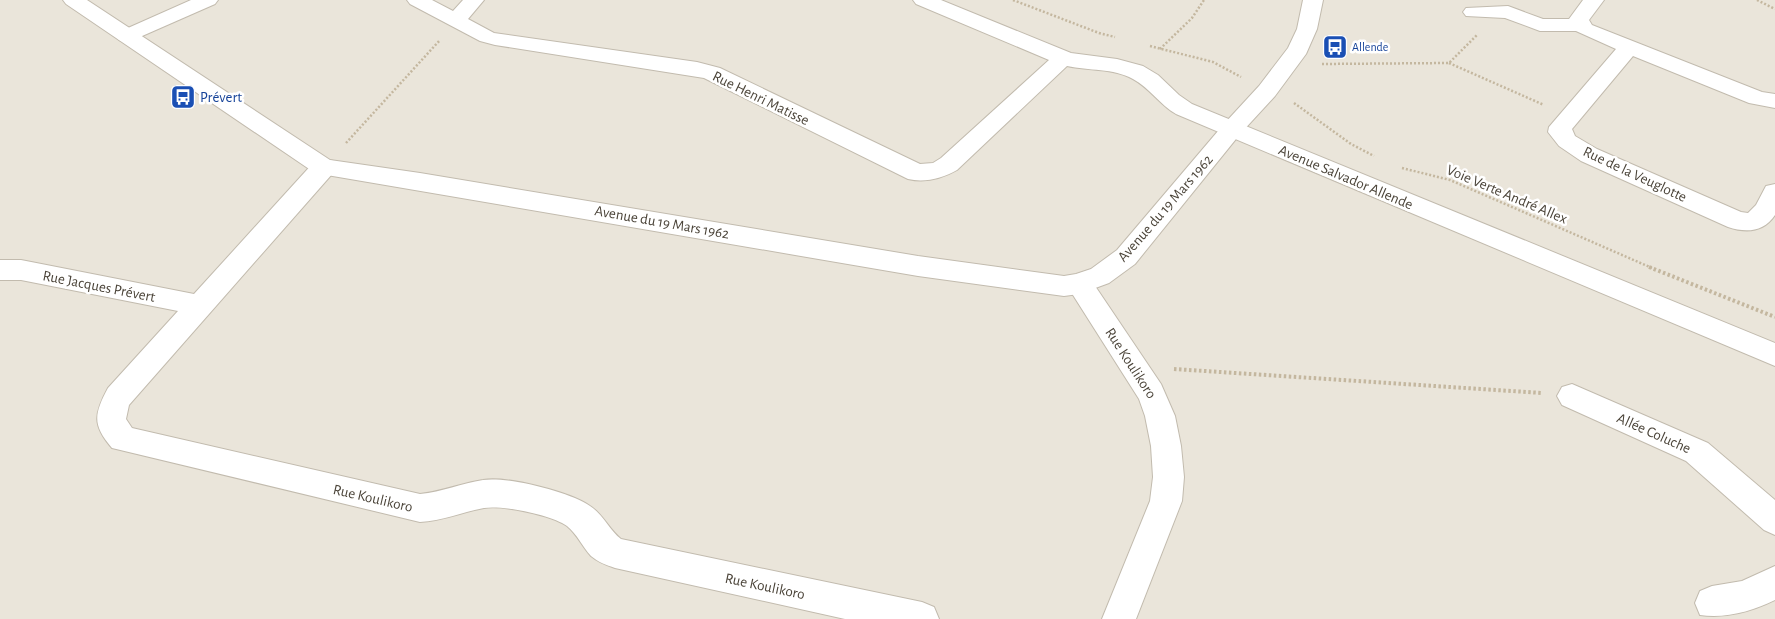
<svg xmlns="http://www.w3.org/2000/svg" width="1775" height="619" font-family="'Alegreya Sans',sans-serif">
<style>
.residential{fill:#eae5da}
.lines{fill:none;stroke-linecap:round;stroke-linejoin:round}
.minor-casing{stroke:#c2bbae;stroke-width:2}
.tertiary-casing{stroke:#c2bbae;stroke-width:2}
.path-far1{stroke:#c4b79f;stroke-width:2.5;stroke-dasharray:2 2;stroke-linecap:butt}
.path{stroke:#c4b79f;stroke-width:4;stroke-dasharray:2.5 2.5;stroke-linecap:butt}
.minor{fill:#fff;fill-rule:evenodd}
.tertiary{fill:#fff;fill-rule:evenodd}
.labels{text-anchor:middle;stroke-width:5;stroke-linejoin:round;paint-order:stroke}
.far-transit-label{font-size:12px;fill:#164399;stroke:#fff;text-anchor:start}
.transit-label{font-size:15px;fill:#164399;stroke:#fff;text-anchor:start}
.street-label{font-size:15px;fill:#4b4439;stroke:#fff}
</style>
<rect width="100%" height="100%" fill="#f6f3ec"/>
<rect class="residential" x="0" y="0" width="1775" height="619"/>
<g class="lines">
<defs>
<g id="minor">
<path d="M191,0h27l-3,4 -82,36 -7,2 -7,-2 -3,-4 3,-4z"/>
<path d="M407,0h25l21,11 10,-11h21l-16,19 26,14 203,29 23,6 200,96 13,-1 8,-5 108,-98 -133,-56 -3,-4h28l130,53 46,6 26,7 15,9 21,20 13,9 583,239v23l-599,-252c-16,-9 -26,-26 -43,-35 -20,-11 -44,-8 -66,-13l-110,104c-14,8 -32,13 -49,9l-204,-101 -209,-33 -15,-4 -70,-37z"/>
<path d="M1583,0h21l-15,20 3,5 170,67 13,2v14l-26,-5 -116,-47 -61,73 3,7 22,13 144,63 7,1 8,-8 10,-19 9,-2v31c-11,17 -29,18 -47,12l-147,-66 -22,-15 -11,-14 1,-5 67,-78 -40,-18h-36l-35,-13 -39,-2 -3,-4 3,-4 42,-2 35,13h26z"/>
<path d="M324,159l9,2 3,6 -3,6 -204,232 -3,14 6,9 288,66c22,-2 42,-11 63,-14 24,-4 87,12 107,26 13,8 19,24 31,33l301,63 12,5 5,12h-94l-230,-51c-9,-3 -17,-6 -24,-12 -9,-10 -14,-22 -24,-30 -16,-11 -64,-21 -83,-18 -22,4 -42,13 -64,14l-308,-74c-20,-23 -18,-34 -4,-60l70,-77 -157,-31h-21v-20h21l173,34 121,-133z"/>
<path d="M1079,274l10,3 72,107 14,32 6,30 3,31 -2,24 -46,118h-34l48,-118 3,-24 -2,-31 -6,-30 -6,-17 -73,-115 3,-7z"/>
<path d="M1572,384l136,59 67,57v35l-11,-5 -78,-69 -124,-56 -5,-9 5,-9z"/>
<path d="M1775,566v34c-22,11 -50,19 -75,15l-5,-12 5,-12 12,-5 30,-5z"/>
</g>
<path id="tertiary" d="M63,0h24l243,160 90,13 498,83 146,20 12,-2 15,-5 26,-19 107,-126 35,-38 29,-38 9,-19 6,-29h20l-6,29 -11,25 -31,42 -35,38 -105,130 -26,19 -30,11 -15,2 -146,-20 -603,-103 -249,-169z"/>
</defs>
<use href="#minor" class="minor-casing"/>
<use href="#tertiary" class="tertiary-casing"/>
<g class="path-far1">
<path d="M1013,0l86,33 16,4"/>
<path d="M1757,0l18,9"/>
<path d="M1150,46l63,16 28,15"/>
<path d="M1160,49l32,-31 12,-18"/>
<path d="M1449,63l95,42"/>
<path d="M1322,64l127,-1 28,-28"/>
<path d="M1294,103l57,41 23,12"/>
<path d="M346,143l94,-103"/>
<path d="M1402,168l48,12 202,88"/>
</g>
<g class="path">
<path d="M1649,267l126,50"/>
<path d="M1174,369l368,24"/>
</g>
<use href="#minor" class="minor"/>
<use href="#tertiary" class="tertiary"/>
</g>
<defs>
<symbol id="bus-square" viewBox="-11 -11 22 22"><rect x="-9" y="-9" width="18" height="18" rx="4" fill="#1a4fb4" stroke="#fff"/><path d="M-5-6H5V4H4V6H2V4H-2V6H-4V4H-5ZM-3.5-4V0h7V-4ZM-3.5 1.2v1.5H-2V1.2ZM2 1.2v1.5H3.5V1.2Z" fill="#fff"/></symbol>
</defs>
<g fill-rule="evenodd">
<use href="#bus-square" x="1321" y="33" width="28" height="28"/>
<use href="#bus-square" x="169" y="83" width="28" height="28"/>
</g>
<g class="labels">
<g class="far-transit-label">
<text x="1352" y="51">Allende</text>
</g>
<g class="transit-label">
<text x="200" y="102">Prévert</text>
</g>
<g class="street-label">
<text transform="translate(761 98) rotate(26)" y="5">Rue Henri Matisse</text>
<text transform="translate(1635 174) rotate(25)" y="5">Rue de la Veuglotte</text>
<text transform="translate(1346 177) rotate(23)" y="5">Avenue Salvador Allende</text>
<text transform="translate(1507 194) rotate(23)" y="5">Voie Verte André Allex</text>
<text transform="translate(1165 208) rotate(-49)" y="5">Avenue du 19 Mars 1962</text>
<text transform="translate(662 222) rotate(10)" y="5">Avenue du 19 Mars 1962</text>
<text transform="translate(99 286) rotate(11)" y="5">Rue Jacques Prévert</text>
<text transform="translate(1131 363) rotate(57)" y="5">Rue Koulikoro</text>
<text transform="translate(1654 433) rotate(24)" y="5">Allée Coluche</text>
<text transform="translate(373 498) rotate(13)" y="5">Rue Koulikoro</text>
<text transform="translate(765 586) rotate(12)" y="5">Rue Koulikoro</text>
</g>
</g>
</svg>
